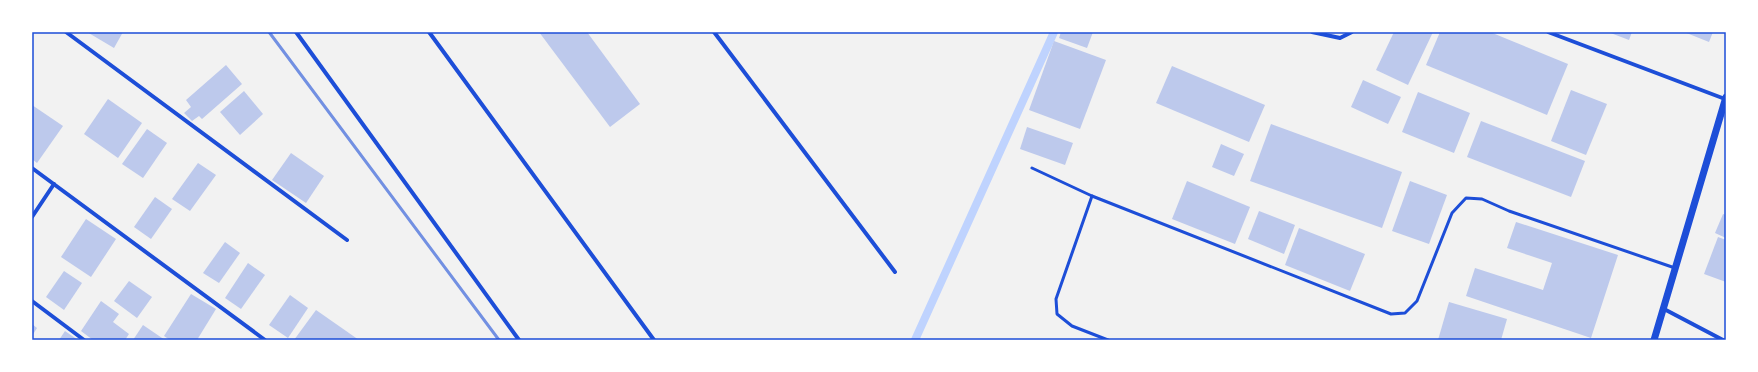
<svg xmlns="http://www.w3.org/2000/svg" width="1758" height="372" font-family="'Open Sans',sans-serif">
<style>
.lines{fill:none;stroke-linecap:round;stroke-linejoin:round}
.stream{stroke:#bfd3fe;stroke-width:8}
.building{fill:#bdc9ec}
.service{stroke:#1d4ed8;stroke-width:3}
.minor{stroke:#1d4ed8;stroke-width:4}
.tertiary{stroke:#1d4ed8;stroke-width:7}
.rail{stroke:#7290e2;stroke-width:3}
.neatline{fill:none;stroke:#1d4ed8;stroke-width:1.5}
</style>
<rect width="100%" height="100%" fill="#f2f2f2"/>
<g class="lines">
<path class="stream" d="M915,340l139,-308"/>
</g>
<g class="building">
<path d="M87,32h36l-9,16z"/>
<path d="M539,32h48l53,72 -30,23z"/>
<path d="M1061,32h32l-6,16 -28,-10z"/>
<path d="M1394,32h39l-25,53 -32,-15z"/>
<path d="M1440,32h50l78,32 -21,51 -121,-50z"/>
<path d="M1608,32h24l-3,8z"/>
<path d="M1684,32h29l-4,10z"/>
<path d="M1054,41l52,19 -26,69 -51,-19z"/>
<path d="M226,65l16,19 -40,35 -3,-3 -7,5 -8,-8 7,-6 -5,-7z"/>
<path d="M1172,66l93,39 -16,37 -93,-39z"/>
<path d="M1363,80l38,17 -13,27 -37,-17z"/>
<path d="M1571,90l36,14 -21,51 -35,-14z"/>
<path d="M244,91l19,23 -23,21 -20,-23z"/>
<path d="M1418,92l52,21 -16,40 -52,-21z"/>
<path d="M108,99l34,24 -24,35 -34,-24z"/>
<path d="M32,105l31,21 -26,37 -5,-4z"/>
<path d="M1481,121l104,40 -14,36 -104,-40z"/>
<path d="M1271,124l131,48 -20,56 -132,-47z"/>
<path d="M1027,127l46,16 -8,22 -45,-16z"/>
<path d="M147,129l20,14 -24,35 -21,-14z"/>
<path d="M1221,144l23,10 -10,22 -22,-9z"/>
<path d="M291,153l33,23 -18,27 -34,-23z"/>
<path d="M198,163l18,12 -26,36 -18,-12z"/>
<path d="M1187,181l63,26 -15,37 -63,-25z"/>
<path d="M1410,181l37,14 -18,49 -37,-13z"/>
<path d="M155,197l17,12 -21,30 -17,-12z"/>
<path d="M1259,211l36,14 -11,29 -36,-15z"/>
<path d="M1723,214l3,1v23l-11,-5z"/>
<path d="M86,219l30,20 -25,38 -30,-20z"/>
<path d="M1516,222l102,33 -27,83 -125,-42 9,-28 68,22 9,-27 -45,-15z"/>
<path d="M1299,228l66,26 -15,37 -65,-26z"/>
<path d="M1718,237l8,3v42l-22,-8z"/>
<path d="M225,242l15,11 -21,30 -16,-10z"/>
<path d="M248,263l17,12 -24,34 -16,-11z"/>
<path d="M64,271l18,12 -18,27 -18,-13z"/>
<path d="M129,281l23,16 -15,21 -23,-17z"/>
<path d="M191,294l25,15 -19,31h-27l-6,-4z"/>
<path d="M290,295l18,13 -20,30 -19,-13z"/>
<path d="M101,301l18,13 -6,8 16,12 -4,6h-32l-12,-9z"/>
<path d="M1449,302l58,17 -6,21h-63z"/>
<path d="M316,310l43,30h-65z"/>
<path d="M32,324l5,4 -5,8z"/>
<path d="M143,325l22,15h-32z"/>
<path d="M65,331l13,9h-19z"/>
</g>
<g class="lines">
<g class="service">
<path d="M1032,168l60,28 299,118 14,-1 12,-12 35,-88 14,-15 16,1 27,12 166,57"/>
<path d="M1092,196l-36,103 1,15 15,12 36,14"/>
</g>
<g class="minor">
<path d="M66,32l281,208"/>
<path d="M296,32l223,308"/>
<path d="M429,32l225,308"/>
<path d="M714,32l181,240"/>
<path d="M1312,32l28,6 12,-6"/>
<path d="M1548,32l177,67"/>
<path d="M32,168l233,172"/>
<path d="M32,217l22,-33"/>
<path d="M32,301l52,39"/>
<path d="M1664,309l59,31"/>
</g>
<path class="tertiary" d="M1654,340l72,-243"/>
<path class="rail" d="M269,32l230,308"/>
</g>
<rect width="1758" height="372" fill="none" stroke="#ffffff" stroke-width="66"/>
<rect x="33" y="33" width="1692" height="306" class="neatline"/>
</svg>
